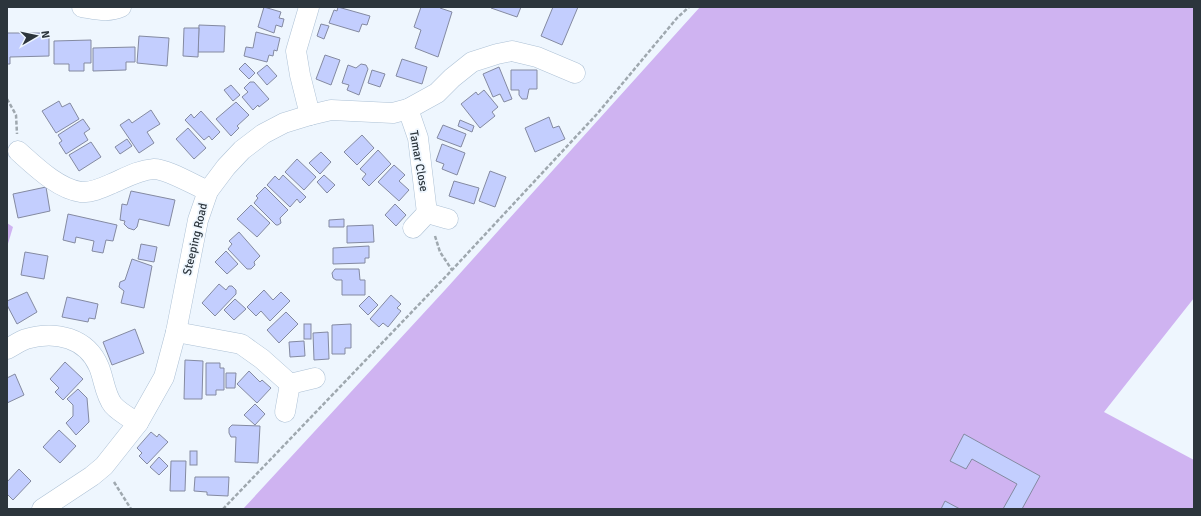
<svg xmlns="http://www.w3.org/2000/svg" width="1201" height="516" font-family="Signika,sans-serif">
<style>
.green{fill:#cfb3f1}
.building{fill:#c3cefe;stroke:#848aa1}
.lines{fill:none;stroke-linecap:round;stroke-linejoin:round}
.street-casing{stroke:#adc1d5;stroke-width:21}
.path{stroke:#9fa8af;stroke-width:2.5;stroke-dasharray:4 2;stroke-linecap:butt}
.street{stroke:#fff;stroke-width:20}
.labels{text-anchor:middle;stroke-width:3.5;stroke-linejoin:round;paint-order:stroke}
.street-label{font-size:12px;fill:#2c353c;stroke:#eef6fe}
</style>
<rect width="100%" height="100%" fill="#eef6fe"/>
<g class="green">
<path d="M700,7h494v291l-90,114 90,48v49h-951l202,-219z"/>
<path d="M7,223l6,4 -6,20z"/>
</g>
<g class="building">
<path d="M264,7l17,5 -2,6 5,1 -2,8 -6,-2 -2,8 -16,-6z"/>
<path d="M338,7l32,9 -3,9 -5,-1 -3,8 -30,-9 5,-13 3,1z"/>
<path d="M421,7h20l-1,1 12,4 -14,45 -23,-9 6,-18 -7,-3z"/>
<path d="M492,7h29l-4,10 -26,-9z"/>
<path d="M553,7h25l-16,38 -21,-9z"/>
<path d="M321,24l8,2 -5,13 -7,-3z"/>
<path d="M199,25l26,1 -1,26h-26z"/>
<path d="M184,28h15l-1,29 -15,-1z"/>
<path d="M256,32l24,6 -3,13 -3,-1 -1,6 -4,-1 -2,7 -23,-6 2,-9 7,1z"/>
<path d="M7,33h42v23l-39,1v7h-3z"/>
<path d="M139,36l30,2 -2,28 -30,-3z"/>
<path d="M91,40v23h-7v8h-15v-7h-15v-23z"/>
<path d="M135,47v15h-9v8l-33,1v-23z"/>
<path d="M325,55l15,5 -9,25 -15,-6z"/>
<path d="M402,59l25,8 -5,17 -26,-8z"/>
<path d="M245,63l10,10 -6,6 -10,-10z"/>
<path d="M361,64l5,1 2,4 -9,26 -12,-5 2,-5 -7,-2 6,-18 8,3z"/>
<path d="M267,65l10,11 -10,9 -10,-12z"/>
<path d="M499,67l13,32 -8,3 -4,-8 -7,3 -10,-23z"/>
<path d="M372,70l13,4 -5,13 -12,-4z"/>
<path d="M511,70h26v19h-8l-2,10h-5l-3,-4v-5h-8z"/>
<path d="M250,82h4l15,17 -10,8 -1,-2 -5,5 -11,-13 6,-5 -4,-4z"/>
<path d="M231,85l9,10 -7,6 -9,-11z"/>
<path d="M484,90l14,17 -6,5 3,4 -15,12 -19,-24 15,-12 2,3z"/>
<path d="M59,101l3,6 8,-4 9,16 -23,14 -14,-22z"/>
<path d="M236,102l13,13 -12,11 2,2 -8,8 -15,-17z"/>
<path d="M151,110l9,14 -13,8 7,11 -15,10 -19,-28 9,-6 3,4z"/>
<path d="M201,111l19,21 -8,8 -3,-4 -5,4 -19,-20 6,-6 3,4z"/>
<path d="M549,117l4,11 6,-2 6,13 -30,13 -10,-24z"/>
<path d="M83,119l7,10 -6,4 4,7 -22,14 -7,-11 3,-2 -4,-6z"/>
<path d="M460,120l14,6 -2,6 -14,-6z"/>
<path d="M443,125l23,9 -5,13 -24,-9z"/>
<path d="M188,128l18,20 -12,11 -18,-20z"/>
<path d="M362,135l12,13 -17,17 -13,-13z"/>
<path d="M127,139l5,7 -12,8 -5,-7z"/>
<path d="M91,142l10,15 -22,14 -10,-16z"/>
<path d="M442,144l23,9 -8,22 -15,-6 2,-5 -8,-3z"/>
<path d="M378,150l13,14 -22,22 -7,-7 4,-5 -6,-5z"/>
<path d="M321,152l10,10 -11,12 -11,-11z"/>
<path d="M297,159l19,18 -12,13 -19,-18z"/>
<path d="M394,165l11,10 -6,6 10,9 -10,11 -21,-19z"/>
<path d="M490,171l16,6 -11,30 -16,-6z"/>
<path d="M283,175l23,22 -6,6 -3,-4 -7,8 -23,-22 8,-9 4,4z"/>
<path d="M324,175l11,10 -8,8 -10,-11z"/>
<path d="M454,181l25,7 -5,16 -25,-8z"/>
<path d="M46,187l4,24 -32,7 -5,-24z"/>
<path d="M265,187l23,23 -8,8 1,5 -3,2h-2l-22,-22 4,-5 -2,-2z"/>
<path d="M131,191l44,9 -6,26 -30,-7 -2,8 -3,3 -6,-2 -4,-4 1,-3 -5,-1 2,-16 5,1z"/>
<path d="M395,204l11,11 -10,11 -11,-11z"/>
<path d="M251,205l19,18 -13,14 -20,-18z"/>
<path d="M68,214l49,11 -4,16 -7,-1 -3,13 -11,-2 2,-10 -18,-4 -1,6 -12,-3z"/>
<path d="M344,219v8h-15v-7z"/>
<path d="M373,225l1,17 -27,1v-17z"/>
<path d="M239,232l21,24 -6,6 1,3 -4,4h-4l-19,-20 4,-5 -3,-3z"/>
<path d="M141,244l16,3 -3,15 -16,-3z"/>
<path d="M369,246v12h-4v5l-32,1v-16z"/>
<path d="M226,251l12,13 -11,10 -12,-12z"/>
<path d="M25,252l23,4 -4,23 -23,-4z"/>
<path d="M132,259l20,7 -8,42 -23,-5 3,-12 -5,-4 1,-5 5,-2z"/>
<path d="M335,269h24l1,11h5v15h-23v-15h-6l-3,-2 -1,-5z"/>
<path d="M219,284l7,6 3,-4h3l4,4v4l-21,22 -13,-13z"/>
<path d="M264,290l9,10 8,-8 9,9 -20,20 -9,-10 -5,5 -9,-9z"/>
<path d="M27,292l10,20 -20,12 -10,-19v-4z"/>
<path d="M391,295l10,9 -4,4 4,3 -13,16 -5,-4 -4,4 -9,-8z"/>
<path d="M369,296l9,9 -10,10 -9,-9z"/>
<path d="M67,297l31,7 -3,15 -6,-1 -1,4 -26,-5z"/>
<path d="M235,299l11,10 -12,11 -10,-10z"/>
<path d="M286,312l12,12 -19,19 -12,-13z"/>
<rect x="304" y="324" width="7" height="15"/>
<path d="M351,324v24h-6v6h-13v-29z"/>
<path d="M135,329l9,24 -32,12 -9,-23z"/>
<path d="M328,332l1,27 -15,1 -1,-27z"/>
<path d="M304,341l1,15 -15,1 -1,-15z"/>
<path d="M185,360l18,1 -1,38h-18z"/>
<path d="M65,362l18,17 -20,21 -8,-8 4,-4 -9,-9z"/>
<path d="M206,363h14v5h4v22h-8v5h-10z"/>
<path d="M249,371l11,11 2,-2 9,8 -14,15 -20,-19z"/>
<path d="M226,373h10l-1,15h-9z"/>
<path d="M15,374l9,21 -17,8v-25z"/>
<path d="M78,389l9,9 2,24 -13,13 -10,-12 7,-7v-11l-6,-6z"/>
<path d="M255,404l10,10 -10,11 -11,-10z"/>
<path d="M232,425l28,1 -2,37 -23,-1 1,-25h-5l-2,-4v-5z"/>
<path d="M59,430l17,16 -16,17 -17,-16z"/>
<path d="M151,432l6,5 2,-3 9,8 -21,22 -8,-8 3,-3 -5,-5z"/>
<path d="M964,434l76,42 -18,33h-19l14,-25 -45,-25 -6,10 -16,-8z"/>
<rect x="190" y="451" width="7" height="14"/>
<path d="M159,457l9,9 -9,9 -9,-8z"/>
<path d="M171,461h15l-1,30h-15z"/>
<path d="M19,469l12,12 -18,19 -6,-6v-12z"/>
<path d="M195,477h34l-1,19 -21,-1v-3l-13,-1z"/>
<path d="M945,501l15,8h-19z"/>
</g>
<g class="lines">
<defs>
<g id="street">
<path d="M82,7c13,2 26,6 39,0"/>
<path d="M309,7l-13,44 4,24 10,40"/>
<path d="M408,109l10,29 9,75"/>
<path d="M18,151c17,15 40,38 63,41 10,1 21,-4 30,-8 14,-6 27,-14 43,-15 13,0 40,16 54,22"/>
<path d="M413,228l14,-15 21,6"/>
<path d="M176,332l65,12 21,15 28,25"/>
<path d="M7,349c6,-3 13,-8 19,-10 30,-9 61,-1 73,28 5,12 6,28 14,38 6,7 17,13 25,18"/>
<path d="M285,412l5,-28 25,-6"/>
<path d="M42,509l50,-33 12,-10 34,-43 26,-46 12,-45 22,-112 10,-29 18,-24 16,-17 21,-16 21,-11 26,-8 21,-5 62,3 15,-4 29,-16 15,-15 20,-16 25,-8 15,-3 25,6 38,16"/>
</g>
</defs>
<use href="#street" class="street-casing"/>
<g class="path">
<path d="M7,99l9,16 1,19"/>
<path d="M435,236l5,16 12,18"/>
<path d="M114,482l17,27"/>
<path d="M223,509l229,-239 145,-156 80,-96 12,-11"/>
</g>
<use href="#street" class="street"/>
</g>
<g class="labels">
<g class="street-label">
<text transform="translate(419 161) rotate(80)" y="4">Tamar Close</text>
<text transform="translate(195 239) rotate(-77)" y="4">Steeping Road</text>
</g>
</g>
<rect width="1201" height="516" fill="none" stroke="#2c353c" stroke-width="16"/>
<g transform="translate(36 36) rotate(81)" stroke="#eef6fe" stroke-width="3" paint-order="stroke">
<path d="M0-3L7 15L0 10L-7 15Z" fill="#2c353c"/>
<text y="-6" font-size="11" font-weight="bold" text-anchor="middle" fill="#2c353c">N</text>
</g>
</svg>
